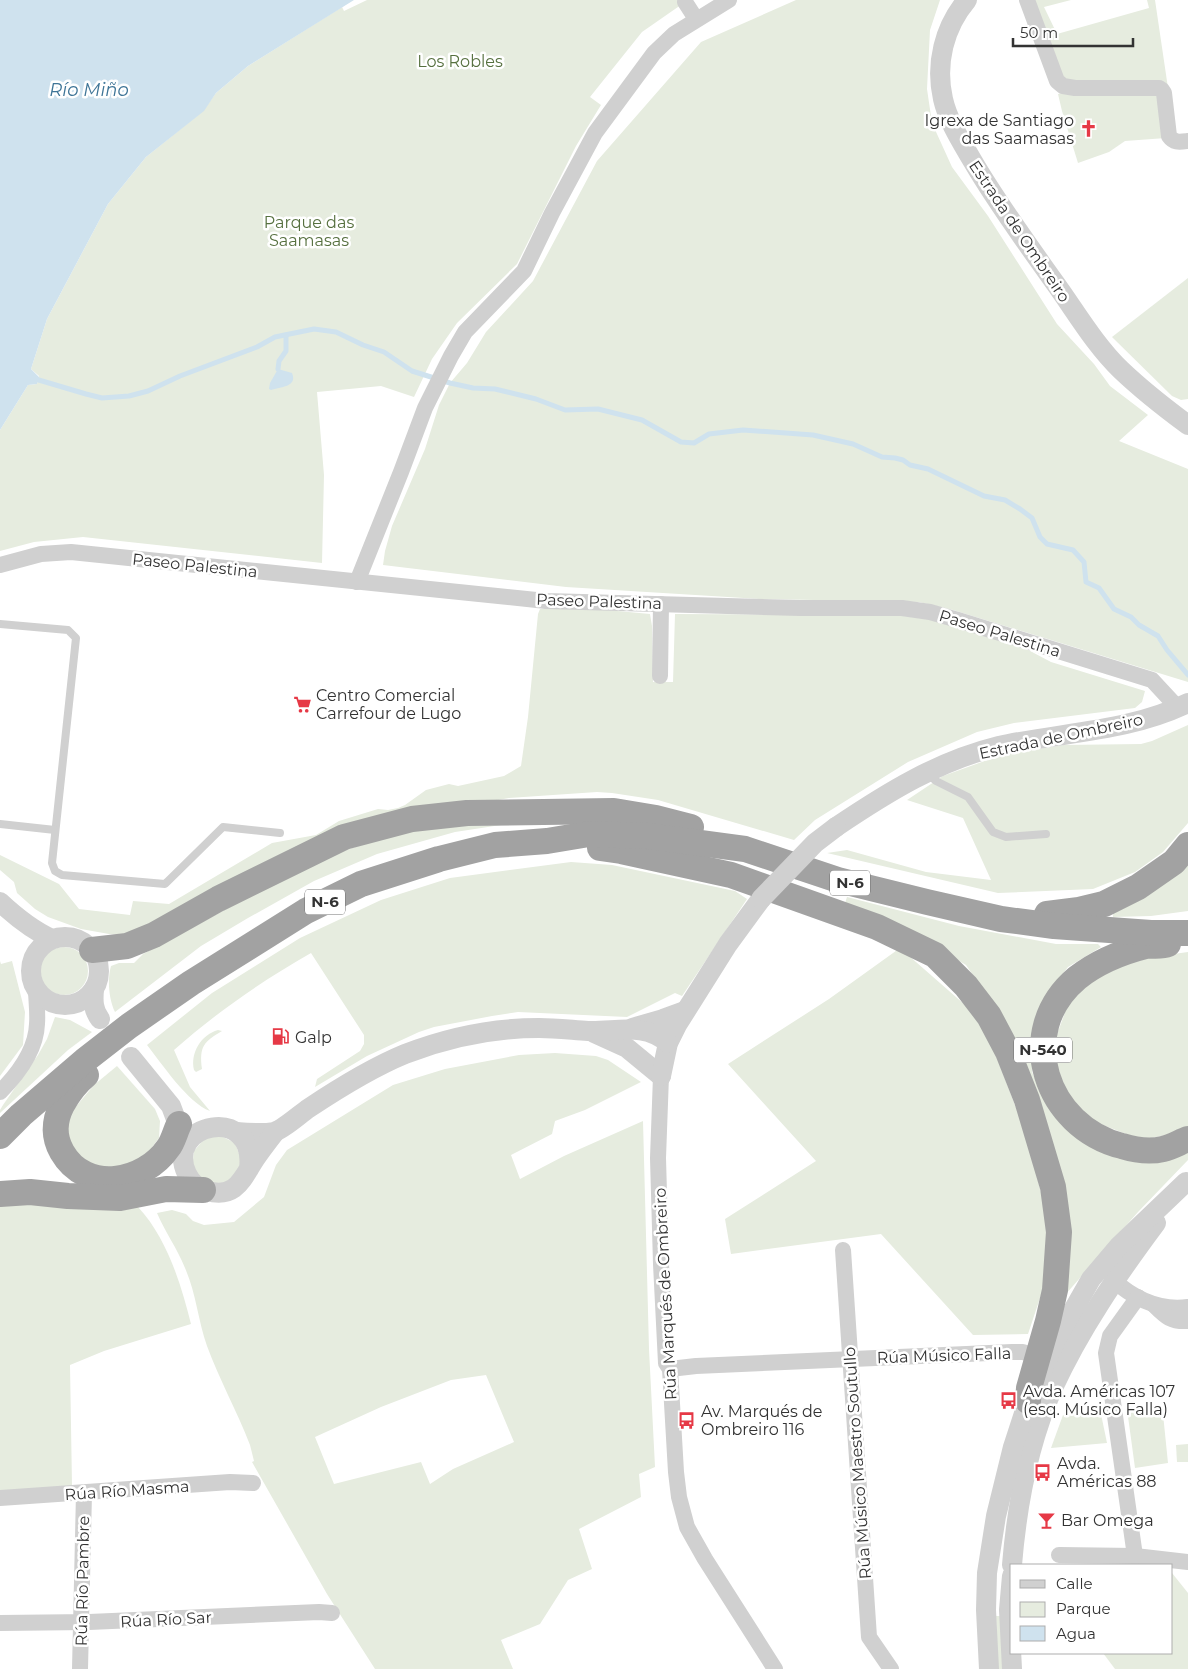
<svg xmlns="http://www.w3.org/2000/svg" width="1188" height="1669" font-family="Montserrat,sans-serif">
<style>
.green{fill:#e6ecdf;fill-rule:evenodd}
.water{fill:#cfe2ee}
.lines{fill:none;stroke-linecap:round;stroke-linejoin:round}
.stream{stroke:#cfe2ee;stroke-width:5}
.service{stroke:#d0d0d0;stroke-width:8}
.minor{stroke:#d0d0d0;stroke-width:16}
.tertiary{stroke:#d0d0d0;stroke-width:20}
.trunk{stroke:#a2a2a2;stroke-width:26}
.tertiary-bridge{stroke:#d0d0d0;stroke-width:20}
.labels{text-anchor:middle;stroke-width:5;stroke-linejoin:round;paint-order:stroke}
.shield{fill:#fff;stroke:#707070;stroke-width:1}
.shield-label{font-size:15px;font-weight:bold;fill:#333}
.park-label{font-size:16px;fill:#56703f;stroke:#fff}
.poi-label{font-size:16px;fill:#333;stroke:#fff;text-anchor:start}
.street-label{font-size:16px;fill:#333;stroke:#fff}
.water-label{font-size:18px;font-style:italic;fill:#3f7597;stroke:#fff}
</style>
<rect width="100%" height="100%" fill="#fff"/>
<g class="green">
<path d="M367,0h321l-46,32 -52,65 11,8 -25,41 -59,118 -60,59 -25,36 -18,38 -33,-11 -64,6 7,83 -2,88 -239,-26 -49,5 -34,9v-121l28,-45 9,-1 2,-8 -8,-7 16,-50 61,-115 38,-47 57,-46 13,-18 32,-27 94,-59 2,4z"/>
<path d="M796,0h144l-10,30 -3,59 5,34 20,44 36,49 69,108 37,40 16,22 38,29 -29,26 69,28v213l-235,-72 -34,-8 -159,-3 -194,-12 -183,-22 2,-14 7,-25 33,-77 14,-44 11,-22 17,-20 19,-31 47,-51 64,-120 104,-119z"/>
<path d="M1031,0h40l-27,7 13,27 92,-26 -2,-8h8l13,88 -105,-8z"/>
<path d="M1158,91l8,47 -41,3 -16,11 -31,11 -16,-52 -4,-17 12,-2z"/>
<path d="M1188,278v121l-7,1 -9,-4 -60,-59z"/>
<path d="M540,609h56l54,5 2,12 1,56h20l2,-68 226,1 41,5 71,22 38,20 94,29 -3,11 -7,6 -121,15 -37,9 -69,30 -93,58 -21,20 -136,-40 -46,-7 -15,-1 -88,6 -27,5 -49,5 -293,125 -21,2 -10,-1 -28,-5 -33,-12 -13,-8 -18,-16 -3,-11 -14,-12v-15l59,29 20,25 51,6 3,-14 36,3 103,-61 44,-8 23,-14 39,-12 10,1 10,-2 7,-3 21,-15 23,-6 9,2 46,-10 17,-10 7,-49 10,-103z"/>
<path d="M1188,725v98l-25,29 -28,20 -42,17 -95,4 -171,-40 20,-3 79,22 65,8 -28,-62 -56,-18 36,-24 61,-22 60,-9 77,-1 11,-3z"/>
<path d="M501,825l-46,7 -78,22 -63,27 -66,37 -47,28 -86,66c-6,-12 -8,-32 -4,-46l8,-3h15l9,-9 178,-96 97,-31z"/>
<path d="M1188,856v55l-37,5 -38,1v-7z"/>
<path d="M571,862l41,3 123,26 12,8 -65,97 -7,-3 -48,24 -109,-5 -26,4 -58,11 -15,5 -52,24 -52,31 2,-8 43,-28 4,-7v-9l-53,-82c-49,28 -94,59 -137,97l16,37 20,24c-22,-8 -48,-47 -63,-66l65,-52 88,-55 81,-38 69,-22z"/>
<path d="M847,897l112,29 97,18h42l3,3 -33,20 -25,32 -11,35v38l16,34 26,28 114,12v14l-50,52 -73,83 3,-58 -75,-233 -27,-39 -51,-31 -70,-31z"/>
<circle cx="64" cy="971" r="24"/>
<path d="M900,948l72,63 22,39 32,84 23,90 -5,62 -16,48 -55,1 -92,-101 -150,20 -6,-35 91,-58 -88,-97 101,-65z"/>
<path d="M1188,952v175l-17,7 -30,6 -48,-19 -27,-28 -10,-28v-28l14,-38 33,-28 49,-14z"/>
<path d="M0,961l1,3 11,-3 13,51 -2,33 -23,31z"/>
<path d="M55,1017l15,3 22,12 -24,18 -68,63v-3l3,-5 35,-50 9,-16z"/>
<path d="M218,1030l4,1c-18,11 -23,15 -20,38l-6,3 -2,-2c-4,-17 7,-35 24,-40z"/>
<path d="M555,1053l41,3 12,4 33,22 -56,28 -30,11 -3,13 -41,21 9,24 44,-23 79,-35 6,228 6,118 -16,7 2,23 -62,32 13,40 -24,11 -28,44 -39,16 12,29h-138l-48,-75 -75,-132 2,-1 -4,-16c-13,-34 -31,-66 -43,-99 -9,-26 -11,-53 -22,-78 -8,-20 -20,-36 -28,-55l15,-3 14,4 7,7 11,4 30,-3 30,-25 12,-32 11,-15 106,-65 52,-16 74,-14zM486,1375l28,67 -61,27 -23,15 -9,-22 -87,22 -19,-47 66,-30 70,-27z"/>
<path d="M117,1066l38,43 5,12 -1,17 -9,12 -17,13 -21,7 -32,-10 -14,-26 2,-18 26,-31z"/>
<path d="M221,1136l14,7 8,21 -11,18 -27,2 -13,-17 2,-16 11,-13z"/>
<path d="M0,1204l138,3c29,31 43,77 53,117l-87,27 -34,14 2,121 -72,5z"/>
<path d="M1145,1408l3,8 15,-2 5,49 -33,5 -8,-59z"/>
<path d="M1101,1414l6,29 -56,5 12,-33z"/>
<path d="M1188,1444v18h-11l-1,-17z"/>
<path d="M1172,1573l16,20v76h-73l-12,-16h69z"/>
<path d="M996,1616h6l1,53h-5z"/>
</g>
<g class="water">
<path d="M0,0h354l-106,66 -32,27 -12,18 -58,46 -38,47 -61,115 -16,50 8,8 -2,7 -9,1 -28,45z"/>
<path d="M278,369l14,4c6,14 -12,14 -21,17l-2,-1 1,-6z"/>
</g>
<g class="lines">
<g class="stream">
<path d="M278,369l1,-8 7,-10v-16"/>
<path d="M32,378l54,16 16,4 27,-2 19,-5 32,-15 77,-29 18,-10 39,-8 22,3 27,13 21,7 28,19 38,12 23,5 22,1 41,10 29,11 33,-1 44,11 39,22 13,1 15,-9 34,-4 70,5 40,9 29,13 13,1 8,2 7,5 18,4 56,27 21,4 15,9 12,9 8,19 7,7 26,6 11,12 2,20 13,6 15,21 17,8 8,8 19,11 9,14 21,25"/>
</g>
<g class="service">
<path d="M0,624l68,6 8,8 -24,225 3,8 7,4 103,9 58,-57 57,6"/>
<path d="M927,773l9,8 32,16 25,35 13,5 40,-3"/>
<path d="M0,824l55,6"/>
</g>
<g class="minor">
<path d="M1027,0l30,81 6,5 12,2h84l3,2 2,3 5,43c5,7 10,6 19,5"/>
<path d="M685,2l11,17"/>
<path d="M0,565l41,-11 30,-2 475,49 254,7h102l28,4 28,8 194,60 26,28"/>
<path d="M357,582l44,-110 24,-64 26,-52 14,-24 59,-61 28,-58 43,-80 59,-80 20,-19 55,-34"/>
<path d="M660,676l1,-72"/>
<path d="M661,1076l-3,82 3,106 5,99 4,6 6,103 3,25 8,30 18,32 70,110"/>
<path d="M0,1092c18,-18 36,-41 37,-68 1,-12 -1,-24 -1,-36"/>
<path d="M843,1250l26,387 22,32"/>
<path d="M1111,1270l1,9c21,19 47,32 76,28"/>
<path d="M1154,1305c12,12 17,17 34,16"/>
<path d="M670,1369l26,-3 316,-14h11l15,5"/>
<path d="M0,1498l230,-16 23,1"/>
<path d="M1059,1555l76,1 53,6"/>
<path d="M1135,1556l-29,-203 4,-17 28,-39"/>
<path d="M0,1623l89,-1 230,-10 13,1"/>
<path d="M80,1669l4,-176"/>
</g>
<g class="tertiary">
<path d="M967,0c-23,27 -32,64 -24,99 5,22 18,42 29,61 25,43 54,82 83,123 21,29 40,62 66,87 21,20 44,38 67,55"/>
<path d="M836,827c52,-35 102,-66 163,-81 63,-14 130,-14 189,-43"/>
<path d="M0,902c16,15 32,28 52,37"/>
<circle cx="65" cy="971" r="34"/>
<path d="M94,989c-1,12 -1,21 6,30"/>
<path d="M632,1028l31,-9 22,-8"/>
<path d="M594,1033l33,15 34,28"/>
<path d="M131,1057l40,49 12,32"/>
<path d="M661,1076l7,-33 9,-18 51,-81 33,-45"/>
<path d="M236,1132c12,1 26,2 38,0 10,-3 26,-18 35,-24 30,-20 62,-40 96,-54 41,-16 89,-26 134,-26 16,0 33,2 49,3 29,1 56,-9 80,12"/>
<path d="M249,1169c8,-66 -86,-46 -62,5 4,8 11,15 20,17 29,8 35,-12 48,-32 6,-9 13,-18 20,-27"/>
<path d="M1012,1565c5,-61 16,-121 41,-177 27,-59 65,-114 103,-165"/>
<path d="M989,1669l-3,-59 1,-37 9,-57 17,-69 15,-46 27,-59 36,-63 28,-33 67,-64"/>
<path d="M1012,1669l-3,-59 3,-34"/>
</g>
<g class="trunk">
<path d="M600,848l21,3 110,24 146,52 58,28 31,31 23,30 19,36 19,48 26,87 6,45 -4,58 -7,31 -19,67 -1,13"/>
<path d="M1047,914l32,-4 25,-6 34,-17 36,-25 14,-17"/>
<path d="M1168,944c-7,3 -15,1 -22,2 -24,6 -50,17 -69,32 -64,54 -31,149 45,168 13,4 28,6 41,3 9,-2 17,-7 25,-10"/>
<path d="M92,950l35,-4 27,-11 64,-36 126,-62 68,-18 55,-6 147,-2 42,7 35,9"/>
<path d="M86,1075c-10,8 -18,19 -24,30 -8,16 -9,31 0,47 24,42 82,31 106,-4 5,-6 7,-16 11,-24"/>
<path d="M0,1136l21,-21 63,-54 45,-35 62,-43 115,-72 55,-27 78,-25 56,-14 52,-4 42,-7 59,2 97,13 93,31 89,22 74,17 53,7 97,7h37"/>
<path d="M0,1194l30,-2 38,4 52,2 46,-9 37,1"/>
</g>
<path class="tertiary-bridge" d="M761,899l54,-56 21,-16"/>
</g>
<defs>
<symbol id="church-bare" viewBox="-9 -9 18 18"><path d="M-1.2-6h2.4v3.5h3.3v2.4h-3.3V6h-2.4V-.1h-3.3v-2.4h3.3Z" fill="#e63946" stroke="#fff" stroke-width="2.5" paint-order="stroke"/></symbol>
<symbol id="supermarket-bare" viewBox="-9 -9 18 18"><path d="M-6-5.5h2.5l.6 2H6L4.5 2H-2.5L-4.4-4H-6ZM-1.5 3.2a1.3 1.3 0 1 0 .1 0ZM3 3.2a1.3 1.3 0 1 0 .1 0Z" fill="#e63946" stroke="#fff" stroke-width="2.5" paint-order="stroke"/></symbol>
<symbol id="fuel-bare" viewBox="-9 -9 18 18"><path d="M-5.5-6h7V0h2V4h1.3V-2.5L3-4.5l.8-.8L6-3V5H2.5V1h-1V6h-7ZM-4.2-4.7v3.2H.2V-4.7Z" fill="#e63946" stroke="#fff" stroke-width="2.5" paint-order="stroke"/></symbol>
<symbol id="bus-bare" viewBox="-9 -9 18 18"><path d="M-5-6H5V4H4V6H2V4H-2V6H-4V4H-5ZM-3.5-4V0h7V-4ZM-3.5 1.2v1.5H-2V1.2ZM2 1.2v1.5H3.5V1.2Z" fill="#e63946" stroke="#fff" stroke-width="2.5" paint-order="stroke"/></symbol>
<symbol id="bar-bare" viewBox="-9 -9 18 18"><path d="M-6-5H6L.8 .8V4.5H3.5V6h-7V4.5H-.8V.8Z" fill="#e63946" stroke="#fff" stroke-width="2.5" paint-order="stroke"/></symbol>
</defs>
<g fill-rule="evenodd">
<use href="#church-bare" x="1076" y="116" width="25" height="25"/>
<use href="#supermarket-bare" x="290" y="692" width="25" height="25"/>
<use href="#fuel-bare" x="268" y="1024" width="25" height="25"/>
<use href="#bus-bare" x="996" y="1388" width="25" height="25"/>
<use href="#bus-bare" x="674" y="1408" width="25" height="25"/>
<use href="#bus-bare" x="1030" y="1460" width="25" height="25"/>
<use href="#bar-bare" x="1034" y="1508" width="25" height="25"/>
</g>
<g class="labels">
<g class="shield">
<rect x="830" y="870.5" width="40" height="25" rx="4"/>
<rect x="305" y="889.5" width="40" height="25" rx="4"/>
<rect x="1014" y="1037.5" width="58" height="25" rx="4"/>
</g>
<g class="shield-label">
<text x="850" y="888">N-6</text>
<text x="325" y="907">N-6</text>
<text x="1043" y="1055">N-540</text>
</g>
<g class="park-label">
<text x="460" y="67">Los Robles</text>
<text x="309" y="228">Parque das<tspan x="309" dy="18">Saamasas</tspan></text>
</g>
<g class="poi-label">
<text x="1074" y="126" text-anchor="end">Igrexa de Santiago<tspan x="1074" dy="18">das Saamasas</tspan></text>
<text x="316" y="701">Centro Comercial<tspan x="316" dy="18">Carrefour de Lugo</tspan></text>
<text x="295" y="1043">Galp</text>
<text x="1023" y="1397">Avda. Américas 107<tspan x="1023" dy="18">(esq. Músico Falla)</tspan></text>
<text x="701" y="1417">Av. Marqués de<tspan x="701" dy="18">Ombreiro 116</tspan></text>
<text x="1057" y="1469">Avda.<tspan x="1057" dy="18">Américas 88</tspan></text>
<text x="1061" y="1526">Bar Omega</text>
</g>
<g class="street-label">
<text transform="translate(1020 231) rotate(56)" y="6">Estrada de Ombreiro</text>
<text transform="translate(195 565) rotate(6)" y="6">Paseo Palestina</text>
<text transform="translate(599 601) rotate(2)" y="6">Paseo Palestina</text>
<text transform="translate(1000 633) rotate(17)" y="6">Paseo Palestina</text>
<text transform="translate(1061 736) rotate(-12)" y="6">Estrada de Ombreiro</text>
<text transform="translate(665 1294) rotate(-93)" y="6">Rúa Marqués de Ombreiro</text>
<text transform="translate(944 1355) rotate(-2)" y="6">Rúa Músico Falla</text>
<text transform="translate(857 1463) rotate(-94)" y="6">Rúa Músico Maestro Soutullo</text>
<text transform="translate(127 1490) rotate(-4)" y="6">Rúa Río Masma</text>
<text transform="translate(82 1581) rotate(-89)" y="6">Rúa Río Pambre</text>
<text transform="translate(166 1619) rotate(-3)" y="6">Rúa Río Sar</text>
</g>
<g class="water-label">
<text x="89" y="96">Río Miño</text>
</g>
</g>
<rect x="1010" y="1564" width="162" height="90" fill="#ffffff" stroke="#adadad"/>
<rect x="1020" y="1580" width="25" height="8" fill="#d0d0d0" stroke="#adadad"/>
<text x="1056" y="1589" font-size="15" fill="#333333">Calle</text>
<rect x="1020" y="1602" width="25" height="15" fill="#e6ecdf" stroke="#adadad"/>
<text x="1056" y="1614" font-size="15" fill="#333333">Parque</text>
<rect x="1020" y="1626" width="25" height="15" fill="#cfe2ee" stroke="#adadad"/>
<text x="1056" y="1639" font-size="15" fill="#333333">Agua</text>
<path d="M1013 38v8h120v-8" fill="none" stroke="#333333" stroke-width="2.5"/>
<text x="1020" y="38" font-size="15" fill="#333333" stroke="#ffffff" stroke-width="4" paint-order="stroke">50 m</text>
</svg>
